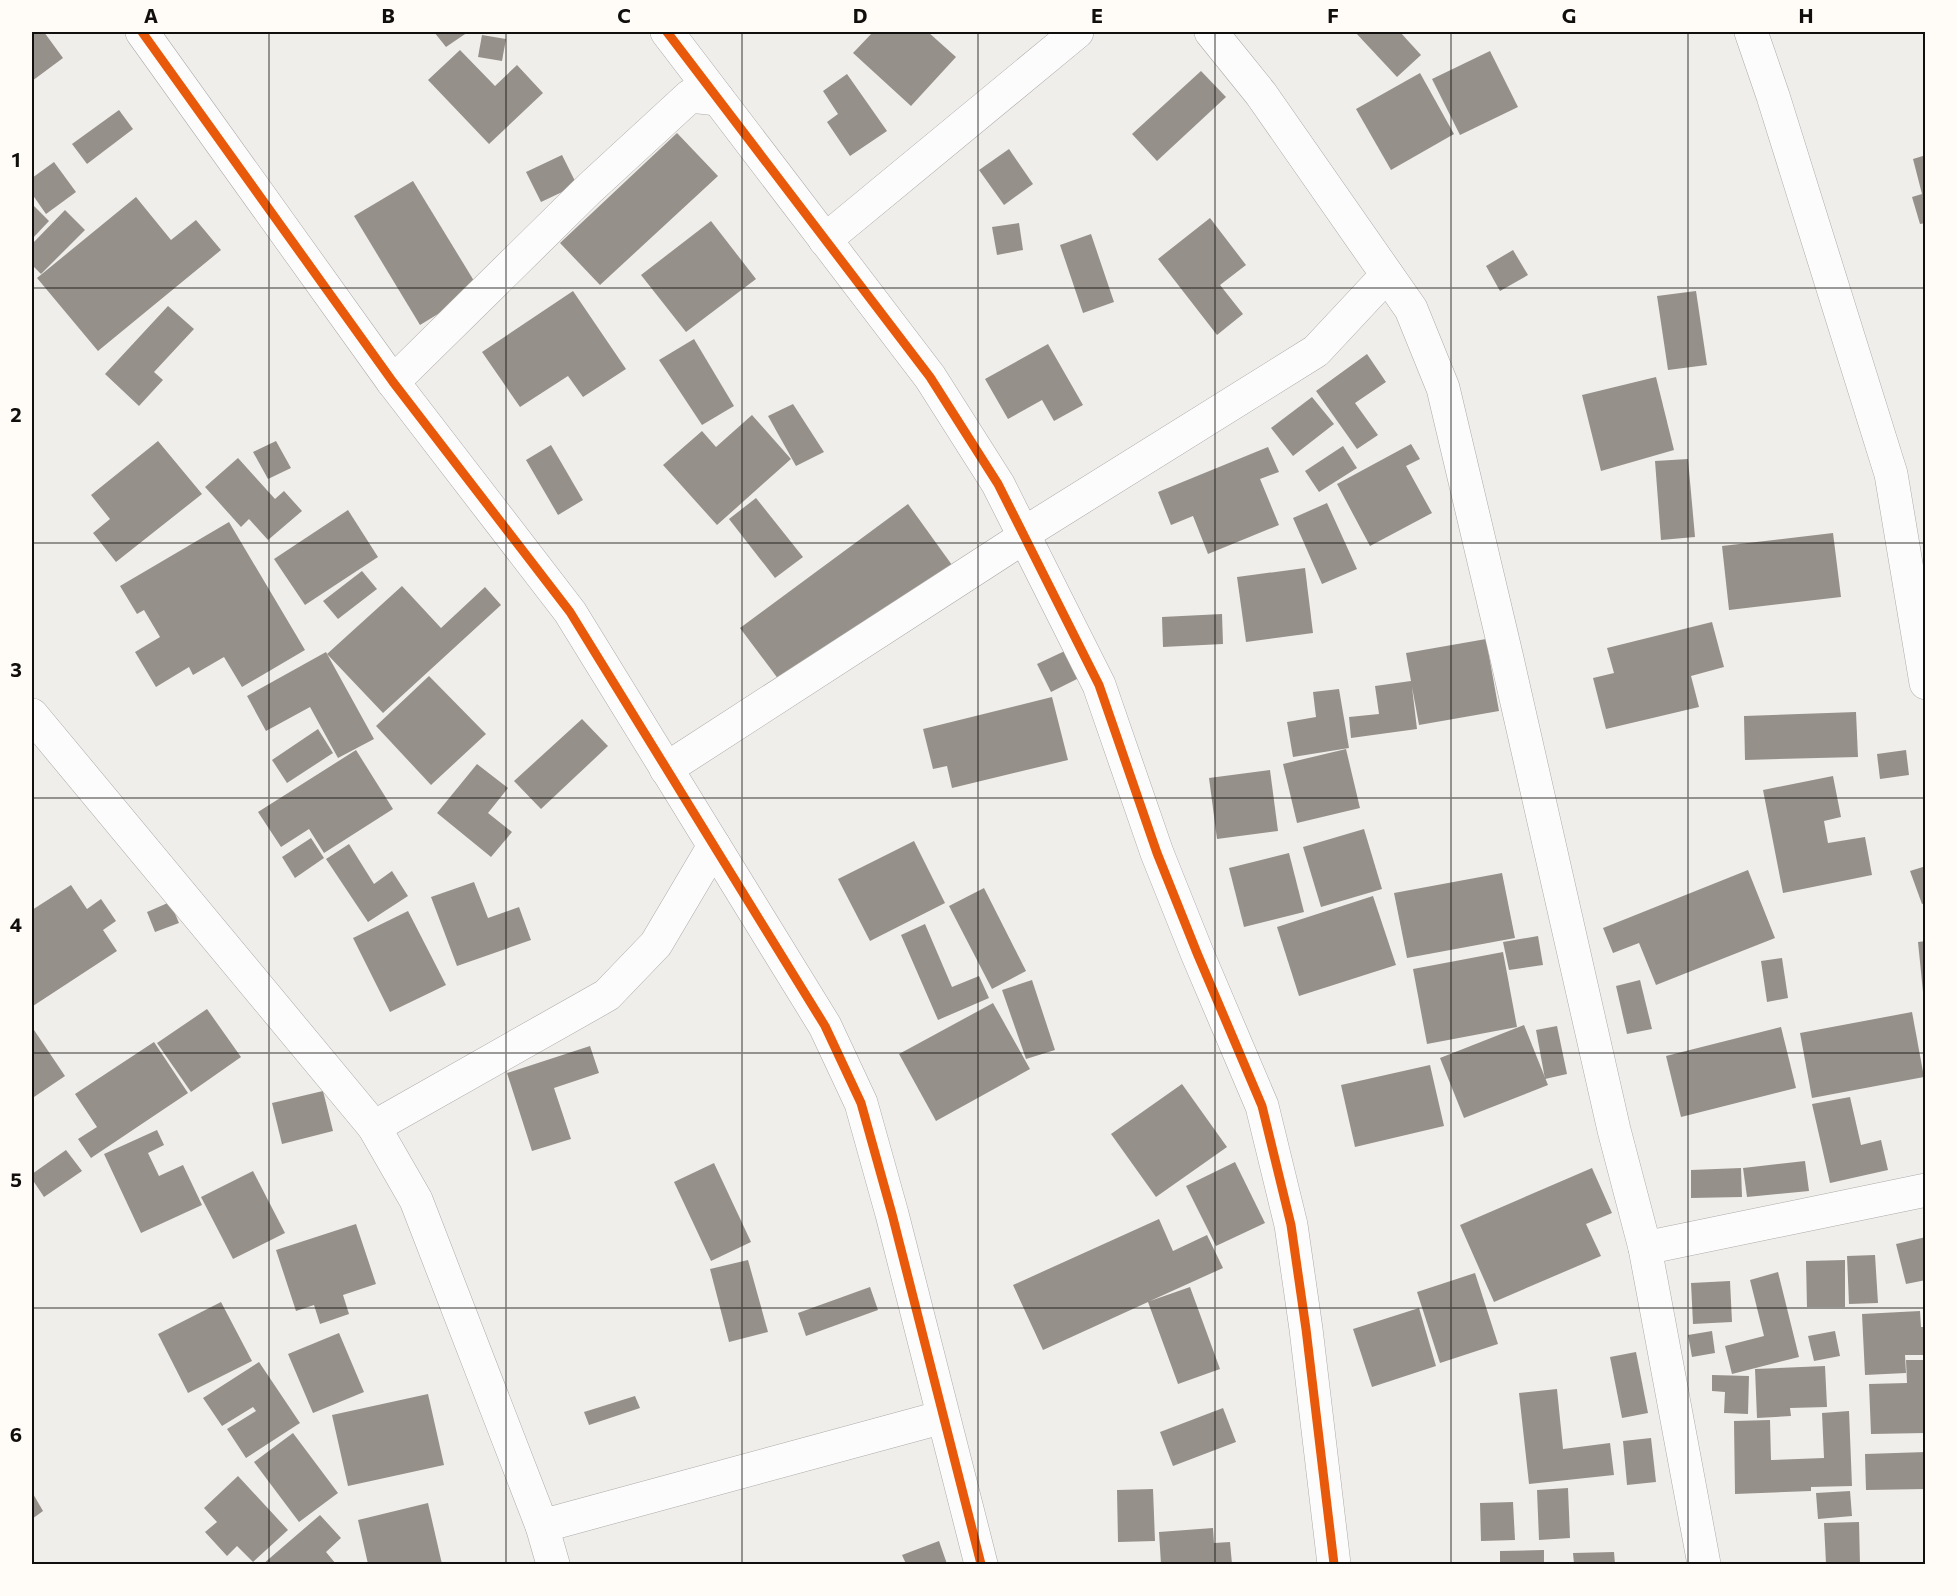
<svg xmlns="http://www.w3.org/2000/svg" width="1957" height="1596" font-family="Commissioner,sans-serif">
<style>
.building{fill:#959089}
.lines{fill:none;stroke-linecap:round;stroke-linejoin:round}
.minor-casing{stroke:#acaaa8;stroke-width:34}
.minor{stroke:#fdfcfc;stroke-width:33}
.cycleway-casing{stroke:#fffbf7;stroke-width:13}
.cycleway{stroke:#e8590c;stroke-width:9}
.grid{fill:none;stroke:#100f0d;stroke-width:1.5;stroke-opacity:0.55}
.neatline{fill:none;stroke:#100f0d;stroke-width:2}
.grid-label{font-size:20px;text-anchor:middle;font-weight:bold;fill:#100f0d}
</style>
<rect width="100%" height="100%" fill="#f0eeeb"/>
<g class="building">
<path d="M32,32h12l19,26 -31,23z"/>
<path d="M434,32h34l-22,15z"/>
<path d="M873,32h55l28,25 -45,49 -58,-53z"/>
<path d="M1355,32h45l21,23 -24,22z"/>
<path d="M482,35l24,4 -4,22 -24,-4z"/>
<path d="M460,50l35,36 22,-21 26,28 -54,51 -61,-64z"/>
<path d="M1490,51l28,56 -58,28 -28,-56z"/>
<path d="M1201,71l25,26 -69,64 -25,-27z"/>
<path d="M1420,73l34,61 -63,36 -35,-61z"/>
<path d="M847,74l40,57 -37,25 -23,-34 11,-8 -15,-23z"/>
<path d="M119,110l14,19 -46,35 -15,-20z"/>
<path d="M677,133l41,43 -118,109 -40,-42z"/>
<path d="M1009,149l24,35 -29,21 -25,-35z"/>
<path d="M562,155l15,30 -36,17 -15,-30z"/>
<path d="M1926,155v68l-6,1 -8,-27 10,-3 -9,-35z"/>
<path d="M54,162l22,30 -30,22 -14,-20v-16z"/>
<path d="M413,181l66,108 -59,36 -66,-109z"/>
<path d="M136,197l35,43 25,-20 25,30 -123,101 -61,-73z"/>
<path d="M32,204l17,17 -17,18z"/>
<path d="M65,210l20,20 -44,44 -9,-9v-21z"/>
<path d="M1210,218l36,47 -26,20 23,29 -26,21 -59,-76z"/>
<path d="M711,221l45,58 -70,53 -45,-57z"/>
<path d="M1019,223l4,27 -26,5 -5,-28z"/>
<path d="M1091,234l23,68 -31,11 -23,-68z"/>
<path d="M1513,250l15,25 -28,16 -14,-25z"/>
<path d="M573,291l53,78 -43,28 -15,-21 -48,31 -38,-55z"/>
<path d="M1696,291l11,74 -39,5 -11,-74z"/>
<path d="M168,306l26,23 -40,43 9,8 -24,26 -34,-32z"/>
<path d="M694,339l40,67 -32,19 -43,-65z"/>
<path d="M1048,344l35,61 -29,16 -12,-21 -34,19 -23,-40z"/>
<path d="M1367,354l19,28 -31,21 23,32 -21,14 -41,-58z"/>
<path d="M1656,377l18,73 -73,21 -19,-76z"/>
<path d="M1312,397l22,27 -41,32 -22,-28z"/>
<path d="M793,404l31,48 -28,14 -28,-50z"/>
<path d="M752,415l39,44 -74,66 -54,-60 39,-34 14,16z"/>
<path d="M158,441l44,53 -86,68 -23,-29 17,-14 -19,-24z"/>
<path d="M276,441l15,27 -23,11 -15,-27z"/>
<path d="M1411,444l9,15 -14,7 26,47 -62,33 -33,-62z"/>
<path d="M551,445l32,55 -25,15 -32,-55z"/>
<path d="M1343,446l14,22 -38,24 -14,-21z"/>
<path d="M1268,447l11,25 -19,7 19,46 -71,29 -15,-38 -22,9 -13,-33z"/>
<path d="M238,458l37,41 9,-8 18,20 -34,29 -19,-21 -8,8 -36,-40z"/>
<path d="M1688,459l7,78 -34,3 -6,-79z"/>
<path d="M756,498l47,59 -28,21 -46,-59z"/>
<path d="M1327,503l30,66 -35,15 -29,-66z"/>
<path d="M908,504l44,61 -167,123 -45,-60z"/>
<path d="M348,510l30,47 -73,48 -31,-46z"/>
<path d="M229,522l76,128 -63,37 -18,-30 -31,18 -4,-8 -33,20 -21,-35 25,-15 -16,-27 -7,4 -17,-28z"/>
<path d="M1833,533l8,64 -112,13 -7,-64z"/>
<path d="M1305,568l8,65 -67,9 -9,-65z"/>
<path d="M362,571l15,18 -39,30 -15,-18z"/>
<path d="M402,586l39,42 44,-41 16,18 -118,108 -56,-59z"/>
<path d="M1222,614l1,30 -60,3 -1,-30z"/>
<path d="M1712,622l12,45 -33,9 8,31 -93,22 -13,-51 21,-5 -7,-25z"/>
<path d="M1486,639l13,72 -80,14 -7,-38 5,42 -66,9 -2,-21 30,-3 -4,-28 36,-5 -5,-28z"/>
<path d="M1069,649l14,27 -32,16 -14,-28z"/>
<path d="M326,652l48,87 -36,19 -28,-51 -44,24 -19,-35z"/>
<path d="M429,676l57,58 -55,51 -55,-59z"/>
<path d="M1339,689l10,59 -56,9 -6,-35 29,-5 -3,-25z"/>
<path d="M1052,697l16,63 -116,28 -5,-22 -14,3 -10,-40z"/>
<path d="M1856,712l2,45 -113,3 -1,-44z"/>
<path d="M582,719l26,27 -67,63 -27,-28z"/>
<path d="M318,729l15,24 -46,30 -15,-23z"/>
<path d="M1346,749l14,59 -63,15 -14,-59z"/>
<path d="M356,750l37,59 -69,44 -15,-24 -28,18 -23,-35z"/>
<path d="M1906,750l3,25 -29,4 -3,-25z"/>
<path d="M477,764l31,24 -20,25 24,19 -21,25 -54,-44z"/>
<path d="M1270,770l8,61 -61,8 -8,-61z"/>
<path d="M1833,776l8,41 -17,4 4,22 37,-6 7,38 -89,18 -20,-103z"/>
<path d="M1364,829l18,60 -61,18 -18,-60z"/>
<path d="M311,838l13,20 -29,20 -13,-21z"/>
<path d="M914,841l31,62 -75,38 -32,-62z"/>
<path d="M349,844l25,40 18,-13 16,25 -40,26 -42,-63z"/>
<path d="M1289,853l15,59 -60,15 -15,-59z"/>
<path d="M1926,866v37l-4,1 -12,-33z"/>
<path d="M1748,870l27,68 -119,47 -17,-42 -26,10 -10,-25z"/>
<path d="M1502,873l13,65 -108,20 -13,-65z"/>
<path d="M474,882l14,36 31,-11 12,33 -74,26 -26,-69z"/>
<path d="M71,885l16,24 14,-10 15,22 -13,9 14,21 -84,55 -1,-96z"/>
<path d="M984,888l42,83 -34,18 -43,-83z"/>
<path d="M1373,896l23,69 -97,31 -22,-69z"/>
<path d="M170,902l9,21 -24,9 -8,-20z"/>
<path d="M408,911l38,74 -56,27 -37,-74z"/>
<path d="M925,924l27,63 27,-11 10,22 -51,22 -37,-85z"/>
<path d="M1538,936l5,29 -34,5 -6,-28z"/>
<path d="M1926,941v51h-3l-5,-50z"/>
<path d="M1503,952l14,75 -90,17 -14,-75z"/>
<path d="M1782,958l6,40 -21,4 -6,-41z"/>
<path d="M1032,980l23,70 -29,9 -24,-69z"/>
<path d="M1640,980l12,49 -25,5 -11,-48z"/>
<path d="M993,1003l37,66 -94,52 -37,-67z"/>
<path d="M207,1009l34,48 -50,35 -34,-49z"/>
<path d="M1912,1012l12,65 -112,21 -12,-65z"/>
<path d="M1524,1025l24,60 -84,33 -24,-60z"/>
<path d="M1557,1026l10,48 -22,5 -9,-49z"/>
<path d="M32,1027l33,49 -31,21 -2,-5z"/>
<path d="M1781,1027l15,61 -115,29 -15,-61z"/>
<path d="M154,1042l34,51 -97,65 -13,-19 19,-12 -22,-33z"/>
<path d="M590,1046l9,27 -45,15 17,51 -39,12 -25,-78z"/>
<path d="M1430,1065l14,61 -89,21 -14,-62z"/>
<path d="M1182,1084l45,63 -71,50 -45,-63z"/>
<path d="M323,1091l10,40 -51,13 -10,-41z"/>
<path d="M1850,1097l11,48 20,-5 7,30 -58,13 -18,-79z"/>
<path d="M157,1130l7,15 -16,8 11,23 24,-11 19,40 -61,28 -37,-79z"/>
<path d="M66,1150l16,21 -38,26 -12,-18v-5z"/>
<path d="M1805,1161l4,30 -62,6 -4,-29z"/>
<path d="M1235,1162l30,61 -49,23 -30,-60z"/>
<path d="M714,1163l37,79 -40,19 -37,-79z"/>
<path d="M1592,1168l20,45 -26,11 15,32 -107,46 -34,-77z"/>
<path d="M1741,1168l1,29 -51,1v-28z"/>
<path d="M253,1171l32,62 -52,26 -32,-62z"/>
<path d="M1159,1219l14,32 34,-16 16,33 -73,33 40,-14 30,82 -42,15 -30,-82 -105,48 -30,-65z"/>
<path d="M356,1224l20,60 -33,11 6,19 -29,10 -6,-19 -18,6 -20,-61z"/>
<path d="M1926,1237v43l-20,4 -10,-40z"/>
<path d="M1875,1255l3,48 -29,1 -2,-48z"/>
<path d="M748,1260l20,72 -39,10 -19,-73z"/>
<path d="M1845,1260v47h-38l-1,-46z"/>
<path d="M1778,1272l21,85 -67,17 -7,-28 39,-10 -14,-56z"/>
<path d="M1475,1273l23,71 -58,19 -23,-71z"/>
<path d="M1730,1281l2,41 -39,2 -2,-41z"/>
<path d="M870,1287l8,23 -72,26 -8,-23z"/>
<path d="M221,1302l31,59 -64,32 -30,-59z"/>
<path d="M1419,1308l17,58 -64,21 -19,-58z"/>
<path d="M1920,1311l1,16h5v28h-21l1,18 -41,2 -3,-61z"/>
<path d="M1712,1331l3,22 -23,4 -4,-22z"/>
<path d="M1835,1331l5,25 -26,5 -6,-25z"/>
<path d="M339,1333l25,59 -51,21 -25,-59z"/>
<path d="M1636,1352l12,61 -26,5 -12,-61z"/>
<path d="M1906,1360h20v73l-55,1 -2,-50 38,-1z"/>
<path d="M259,1362l41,61 -54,35 -19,-29 29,-18 -3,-4 -31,19 -19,-28z"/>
<path d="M1825,1366l2,41 -37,1 1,8 -34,2 -2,-49z"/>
<path d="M1712,1375l37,1 -1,38 -24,-1 1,-21 -13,-1z"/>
<path d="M1557,1389l6,60 47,-6 4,32 -85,9 -10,-91z"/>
<path d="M428,1394l16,71 -96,21 -16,-71z"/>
<path d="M635,1396l5,12 -51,17 -5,-13z"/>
<path d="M1223,1408l13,34 -63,24 -13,-34z"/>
<path d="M1849,1411l3,75 -41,1v4l-76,3 -1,-73 36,-1 1,40 53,-2 -2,-45z"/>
<path d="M293,1433l45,60 -39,29 -45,-60z"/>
<path d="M1651,1438l5,44 -29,3 -4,-44z"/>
<path d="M1926,1452v37l-60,1 -1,-36z"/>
<path d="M238,1476l50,54 -35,32 -16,-16 -10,10 -22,-24 12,-10 -13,-14z"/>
<path d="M1568,1488l2,50 -31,2 -2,-50z"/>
<path d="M1153,1489l2,52 -37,1 -1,-52z"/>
<path d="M1850,1491l2,25 -34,3 -2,-26z"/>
<path d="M32,1492l11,19 -11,8z"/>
<path d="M1513,1502l2,38 -34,1 -1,-38z"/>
<path d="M428,1503l14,61h-74l-10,-44z"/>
<path d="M320,1515l21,23 -15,14 10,12h-73z"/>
<path d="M1859,1522l1,42h-34l-2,-41z"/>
<path d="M1213,1528l1,15 16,-1 2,22h-71l-2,-32z"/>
<path d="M939,1541l8,23h-41l-4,-9z"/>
<path d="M1544,1550v14h-44v-13z"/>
<path d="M1614,1552l1,12h-41l-1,-11z"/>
</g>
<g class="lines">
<defs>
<g id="minor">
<path d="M142,32l251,350 177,230 255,414 36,77 31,111 89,350"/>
<path d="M667,32l263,345 68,107 101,201 58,168 40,100 65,153 29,119 15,104 28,235"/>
<path d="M1211,32l50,62 150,215 32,79 63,266 108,476 31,118 59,316"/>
<path d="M1751,32l22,64 118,378 35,209"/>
<path d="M825,240l252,-208"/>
<path d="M393,382l197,-194 100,-92 28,3"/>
<path d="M32,715l342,412 42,73 126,326 11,38"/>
<path d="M666,769l358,-232 -1,-3 293,-183 71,-76"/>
<path d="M374,1127l233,-132 49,-51 58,-98"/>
<path d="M1645,1248l281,-58"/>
<path d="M542,1526l401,-109"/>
</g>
</defs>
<use href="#minor" class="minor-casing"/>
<use href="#minor" class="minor"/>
<defs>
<g id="cycleway">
<path d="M142,32l251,350 177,230 255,414 36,77 31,111 89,350"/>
<path d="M667,32l263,345 68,107 101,201 58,168 40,100 65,153 29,119 15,104 28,235"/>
</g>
</defs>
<use href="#cycleway" class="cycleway-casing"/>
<use href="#cycleway" class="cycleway"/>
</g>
<path class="grid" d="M269,32v1532M506,32v1532M742,32v1532M978,32v1532M1215,32v1532M1451,32v1532M1688,32v1532M32,288h1894M32,543h1894M32,798h1894M32,1053h1894M32,1308h1894"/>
<rect width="1957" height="1596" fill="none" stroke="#fffbf7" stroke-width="66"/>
<rect x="33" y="33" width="1891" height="1530" class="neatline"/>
<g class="grid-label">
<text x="151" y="23">A</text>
<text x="388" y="23">B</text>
<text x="624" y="23">C</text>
<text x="860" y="23">D</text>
<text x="1097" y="23">E</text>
<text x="1333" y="23">F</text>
<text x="1569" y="23">G</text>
<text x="1806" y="23">H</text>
<text x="16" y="167">1</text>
<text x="16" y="422">2</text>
<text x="16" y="677">3</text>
<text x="16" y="932">4</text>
<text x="16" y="1187">5</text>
<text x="16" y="1442">6</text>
</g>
</svg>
